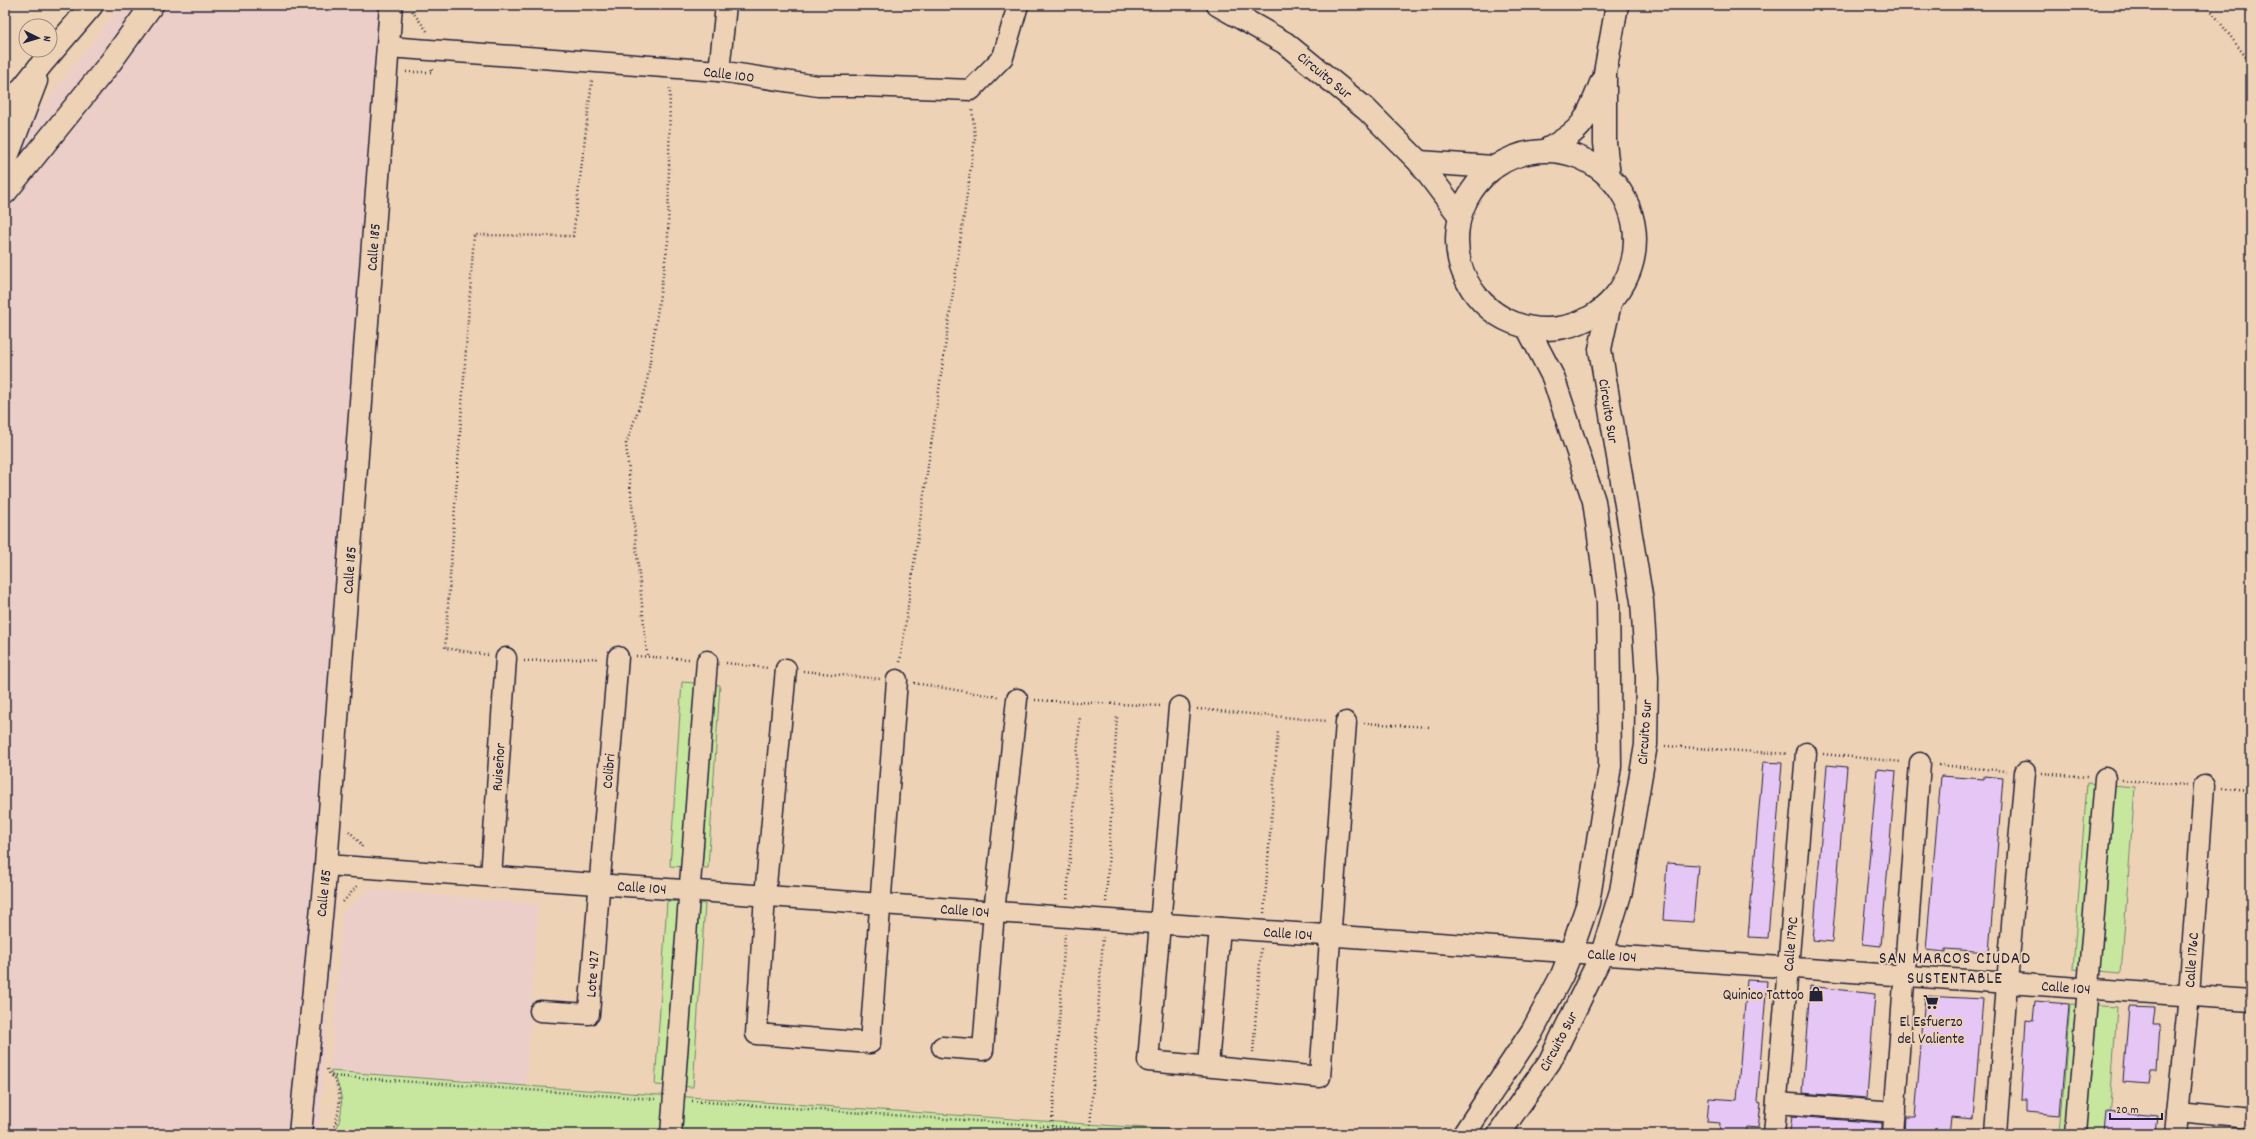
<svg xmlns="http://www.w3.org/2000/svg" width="2256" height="1139" font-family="Dekko,sans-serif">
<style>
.built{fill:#eccec8}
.green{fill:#c7e69e;stroke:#74846c}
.building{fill:#e6c6f4;stroke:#22223b}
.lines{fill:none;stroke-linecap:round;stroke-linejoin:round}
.street-casing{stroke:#22223b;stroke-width:23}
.secondary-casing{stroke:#22223b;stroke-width:25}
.highway-casing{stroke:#22223b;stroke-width:25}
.path{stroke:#22223b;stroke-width:2.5;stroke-dasharray:1 3;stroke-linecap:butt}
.street{stroke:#eed2b5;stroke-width:20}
.secondary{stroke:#eed2b5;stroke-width:22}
.highway{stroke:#eed2b5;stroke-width:22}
.labels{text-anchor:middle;stroke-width:4;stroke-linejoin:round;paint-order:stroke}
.street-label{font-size:15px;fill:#22223b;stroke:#eed2b5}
.poi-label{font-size:15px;fill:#22223b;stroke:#eed2b5;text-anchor:end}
.quarter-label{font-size:17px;letter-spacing:1px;fill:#22223b;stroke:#eed2b5}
</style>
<rect width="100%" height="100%" fill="#eed2b5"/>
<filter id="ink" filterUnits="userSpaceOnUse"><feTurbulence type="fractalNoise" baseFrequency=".025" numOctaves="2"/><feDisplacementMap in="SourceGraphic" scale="8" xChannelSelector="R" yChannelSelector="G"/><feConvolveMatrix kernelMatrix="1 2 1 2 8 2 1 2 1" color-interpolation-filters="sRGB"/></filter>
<g filter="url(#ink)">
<g class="built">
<path d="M120,5h281l-82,1129h-314v-979z"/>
<path d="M370,889l168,15 -12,182 -196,-15 12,-158z"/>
</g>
<g class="green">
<path d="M682,682l38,3 -12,183 -38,-2z"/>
<path d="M2087,783l48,4 -14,186 -48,-4z"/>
<path d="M667,901l38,3 -12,183 -38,-2z"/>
<path d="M2070,1004l47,3 -9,127h-48z"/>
<path d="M330,1071l196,15 708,48 -899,-2c10,-21 9,-42 -5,-61z"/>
</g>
<g class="building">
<path d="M1763,762l19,1 -14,175 -20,-1z"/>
<path d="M1827,765l20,2 -15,175 -19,-2z"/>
<path d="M1877,769l19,2 -15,175 -19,-2z"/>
<path d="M1941,776l43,3v-3l19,2 -14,174 -43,-3v3l-20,-2z"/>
<path d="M1667,863l31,2 -5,57 -30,-2z"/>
<path d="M1747,980l20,1 -10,121 4,1 -3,25 -11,-1 -1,7h-27l1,-11 -13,-1 2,-24 28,2z"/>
<path d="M1810,986l65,8 -8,104 -65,-5z"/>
<path d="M1925,996l58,3 -10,120 -22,-2 -2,17h-44l1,-16h9z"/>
<path d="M2035,1001l34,3 -9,111 -33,-3v-12h-6l5,-80 7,1z"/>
<path d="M2129,1007l26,1 -2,16h7l-3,47h-7l-2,13 -25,-2z"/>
<path d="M2106,1111l52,5 -2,18h-52z"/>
<path d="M1792,1116l90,7v11l-92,-2z"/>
</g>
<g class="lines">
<defs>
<g id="street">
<path d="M388,47l331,24 99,15h46l107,4 32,-33 15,-52"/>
<path d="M719,71l7,-66"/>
<path d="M786,669l-21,227 -9,138 114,9 27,-363"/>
<path d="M1179,707l-31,354 172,16 26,-355"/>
<path d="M326,865l1925,135"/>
<path d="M491,877l15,-219"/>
<path d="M540,1011l49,3 29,-357"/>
<path d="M942,1047l41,3 11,-138 23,-213"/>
<path d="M1208,1065l12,-137"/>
<path d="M1777,1103l118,9"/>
<path d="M2177,1112l74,7"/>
<path d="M671,1134l36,-473"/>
<path d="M1774,1134l32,-381"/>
<path d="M1893,1134l27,-371"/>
<path d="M1996,1134l11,-151 18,-211"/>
<path d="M2076,1134l29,-356"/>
<path d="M2175,1134l14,-139 15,-209"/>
</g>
<g id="secondary">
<path d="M1218,5l67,38 82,67 52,52 40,53"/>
<path d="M1548,149c36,-20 38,-28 53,-66"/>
<circle cx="1546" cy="240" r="89"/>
<path d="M1419,162l74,5"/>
<path d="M1609,176l-4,-33v-70l12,-68"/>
<path d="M5,193l105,-130 42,-58"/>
<path d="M300,1134l26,-269 65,-860"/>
<path d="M1464,1134l69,-104 29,-55 9,-23 17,-49 22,-137 -2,-164 -14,-101 -41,-124 -25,-48"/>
<path d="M1499,1134l51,-73 52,-107 19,-63 25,-146 1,-68 -5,-76 -42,-252 10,-46"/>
</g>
<g id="highway">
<path d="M5,110l39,-49 48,-56"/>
<path d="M5,162l31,-81"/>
</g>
</defs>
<use href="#street" class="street-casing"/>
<use href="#secondary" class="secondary-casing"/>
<use href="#highway" class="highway-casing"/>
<g class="path">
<path d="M2207,5l44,59"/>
<path d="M412,11l15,20"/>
<path d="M406,72h26v-4"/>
<path d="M488,655l-43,-7 29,-413 99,1 19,-156"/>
<path d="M647,655l-21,-211 20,-56 22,-147 2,-155"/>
<path d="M636,656l53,3"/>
<path d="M524,661l75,-3"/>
<path d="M900,662l75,-524 -3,-30"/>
<path d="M726,663l42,5"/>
<path d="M803,671l77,8"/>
<path d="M914,683l84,14"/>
<path d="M1035,700l127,6"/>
<path d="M1197,709l130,12"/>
<path d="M1364,723l66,4"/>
<path d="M1665,746l123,8"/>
<path d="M1823,754l79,8"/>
<path d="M1939,765l68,6"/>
<path d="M2042,773l45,4"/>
<path d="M2122,780l65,5"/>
<path d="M2222,788l29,2"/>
<path d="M349,831l13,14 -1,4"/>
<path d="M1067,899l13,-183"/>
<path d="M343,902l15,-17"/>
<path d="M1106,902l11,-185"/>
<path d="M1264,913l14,-183"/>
<path d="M1253,1053l8,-105"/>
<path d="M327,1069c2,5 6,9 9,13 7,16 2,38 -5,52"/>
<path d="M331,1076l324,23"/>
<path d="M692,1101l470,33"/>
<path d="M1052,1126l13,-192"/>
<path d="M1090,1129l13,-192"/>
</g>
<use href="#street" class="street"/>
<use href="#secondary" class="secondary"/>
<use href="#highway" class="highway"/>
</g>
</g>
<defs>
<symbol id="shop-bare" viewBox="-9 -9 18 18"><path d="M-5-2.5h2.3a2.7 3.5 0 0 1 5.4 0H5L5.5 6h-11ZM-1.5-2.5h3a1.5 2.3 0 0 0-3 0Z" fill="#22223b" stroke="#eed2b5" stroke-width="2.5" paint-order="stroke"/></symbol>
<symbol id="supermarket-bare" viewBox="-9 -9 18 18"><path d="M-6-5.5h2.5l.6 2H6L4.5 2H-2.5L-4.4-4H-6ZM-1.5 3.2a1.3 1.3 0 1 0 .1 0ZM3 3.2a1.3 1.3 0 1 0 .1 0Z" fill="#22223b" stroke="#eed2b5" stroke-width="2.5" paint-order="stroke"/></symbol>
</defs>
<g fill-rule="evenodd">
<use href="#shop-bare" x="1805" y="983" width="22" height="22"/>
<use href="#supermarket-bare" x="1920" y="991" width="22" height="22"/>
</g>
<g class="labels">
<g class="street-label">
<text transform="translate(729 74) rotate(7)" y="5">Calle 100</text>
<text transform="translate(1325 75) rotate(39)" y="5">Circuito Sur</text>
<text transform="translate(373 247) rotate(-86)" y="5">Calle 185</text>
<text transform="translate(1609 411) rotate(81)" y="5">Circuito Sur</text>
<text transform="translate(349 570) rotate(-86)" y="5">Calle 185</text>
<text transform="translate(1644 732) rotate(-86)" y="5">Circuito Sur</text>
<text transform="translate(498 767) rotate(-86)" y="5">Ruiseñor</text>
<text transform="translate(608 771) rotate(-85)" y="5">Colibri</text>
<text transform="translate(642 887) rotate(4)" y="5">Calle 104</text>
<text transform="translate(323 893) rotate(-84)" y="5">Calle 185</text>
<text transform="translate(965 910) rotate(4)" y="5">Calle 104</text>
<text transform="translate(1288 933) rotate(4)" y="5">Calle 104</text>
<text transform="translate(1790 944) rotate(-85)" y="5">Calle 179C</text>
<text transform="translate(1612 955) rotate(4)" y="5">Calle 104</text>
<text transform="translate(2191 960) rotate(-86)" y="5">Calle 176C</text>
<text transform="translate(592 974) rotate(-86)" y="5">Lote 427</text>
<text transform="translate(2066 987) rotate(4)" y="5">Calle 104</text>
<text transform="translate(1558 1041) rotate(-62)" y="5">Circuito Sur</text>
</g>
<g class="poi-label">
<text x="1804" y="999">Quinico Tattoo</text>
<text x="1931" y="1026" text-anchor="middle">El Esfuerzo<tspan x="1931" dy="17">del Valiente</tspan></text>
</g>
<g class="quarter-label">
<text x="1955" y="963">SAN MARCOS CIUDAD<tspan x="1955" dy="20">SUSTENTABLE</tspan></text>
</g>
</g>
<rect width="2256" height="1139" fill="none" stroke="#eed2b5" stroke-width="20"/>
<rect x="10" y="10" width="2236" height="1119" fill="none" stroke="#22223b" stroke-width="1.5" filter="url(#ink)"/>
<g transform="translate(38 38) rotate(95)"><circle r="19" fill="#eed2b5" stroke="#9c8c84"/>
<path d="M0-3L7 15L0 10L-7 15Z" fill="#22223b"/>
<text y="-6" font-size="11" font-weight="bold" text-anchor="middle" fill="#22223b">N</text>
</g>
<path d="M2110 1113v6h52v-6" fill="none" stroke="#22223b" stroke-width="2"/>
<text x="2116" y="1113" font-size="12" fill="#22223b" stroke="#eed2b5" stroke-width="3" paint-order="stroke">20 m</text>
</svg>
